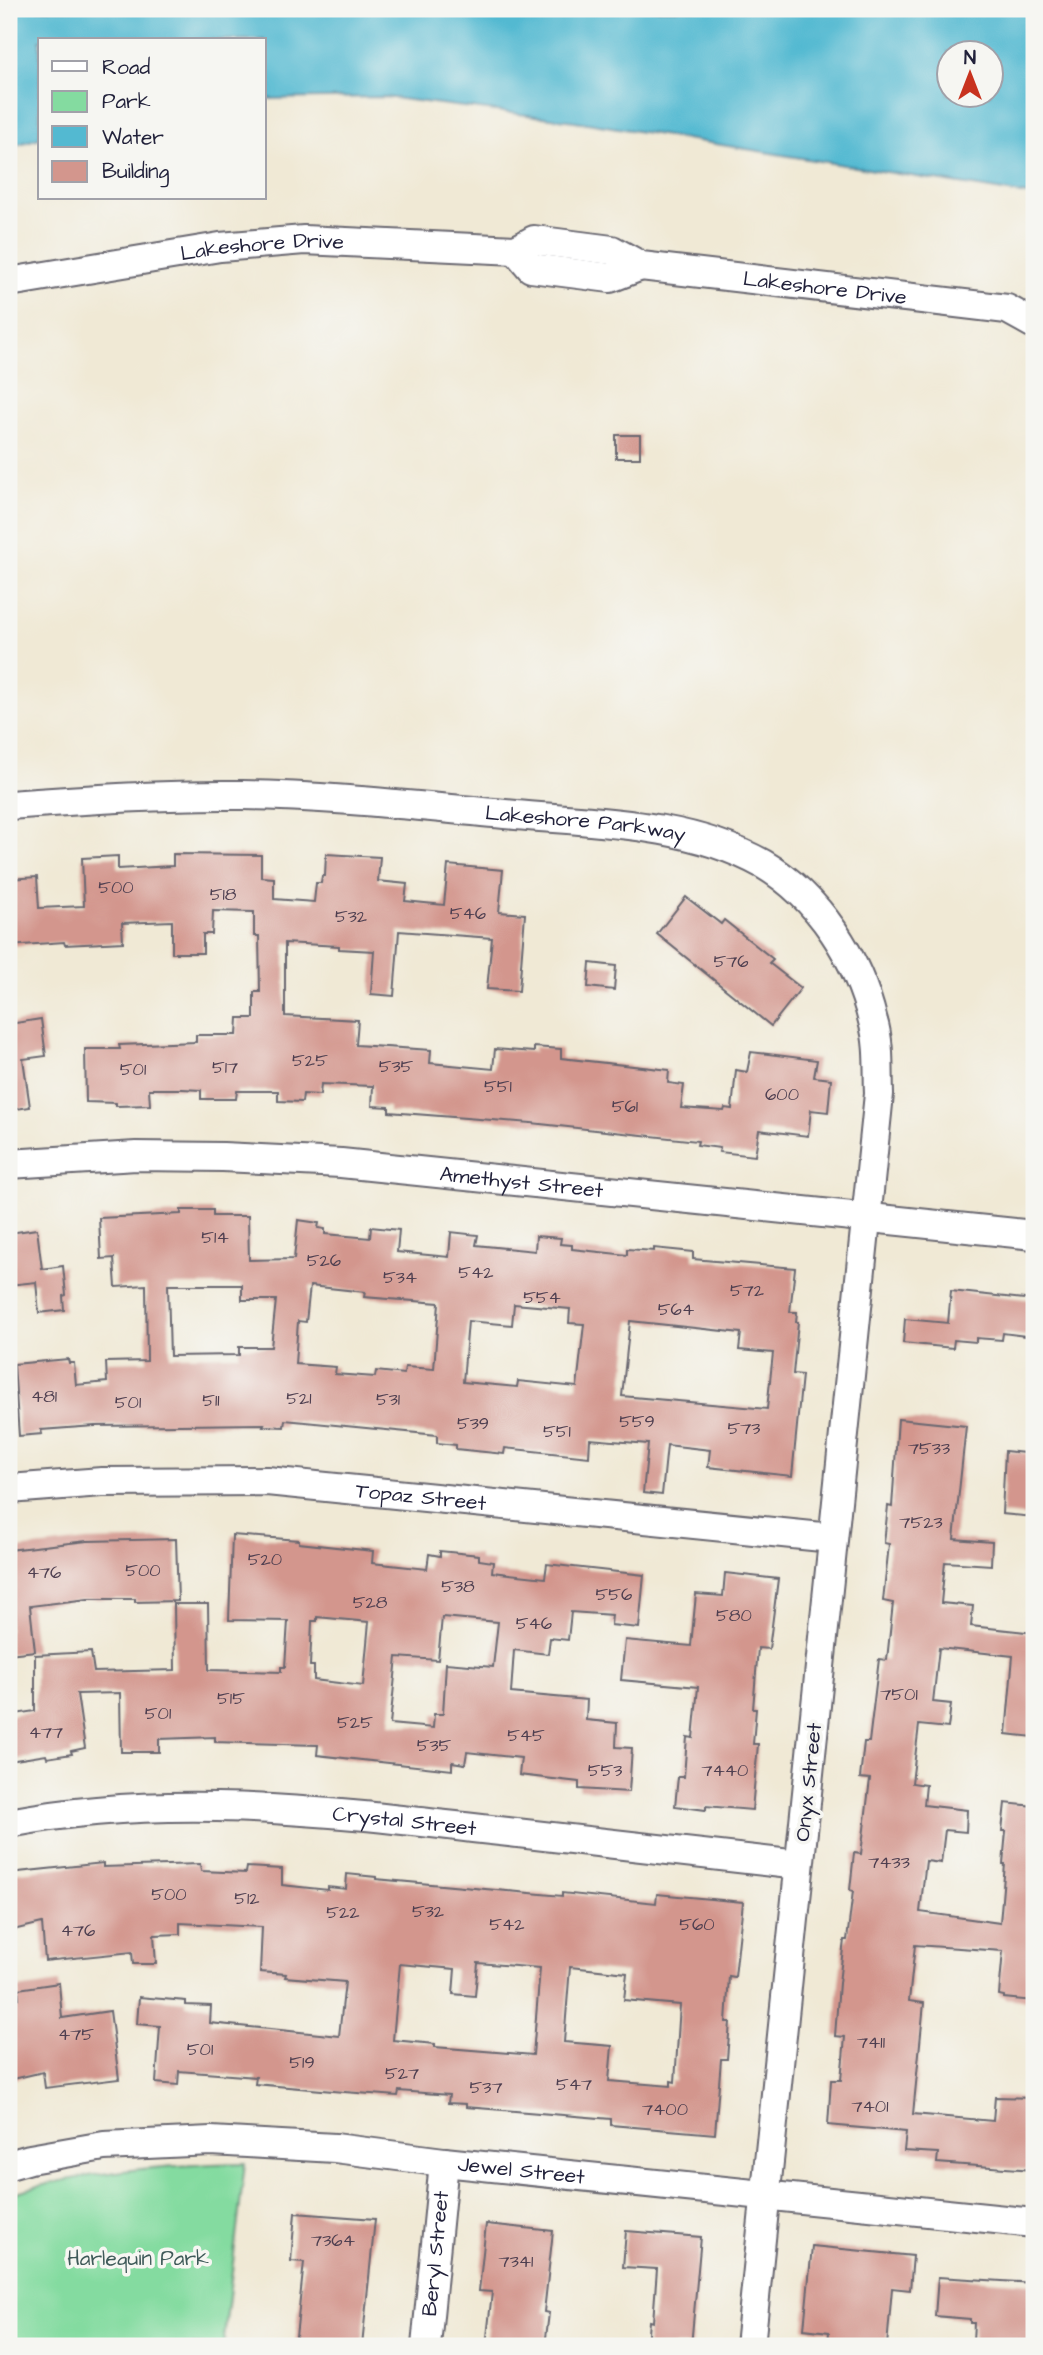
<svg xmlns="http://www.w3.org/2000/svg" width="1043" height="2355" font-family="'Architects Daughter',sans-serif">
<style>
.green{fill:#84dba0;stroke:#537e6e;stroke-width:2}
.water{fill:#53b9d1;stroke:#3a6e86;stroke-width:2;fill-rule:evenodd}
.building{fill:#d3968d;fill-rule:evenodd}
.lines{fill:none;stroke-linecap:round;stroke-linejoin:round}
.minor-casing{stroke:#6a6871;stroke-width:32}
.minor{stroke:#fff;stroke-width:28}
.labels{text-anchor:middle;stroke-width:7;stroke-linejoin:round;paint-order:stroke}
.number-label{font-size:18px;fill:#4e3f50}
.street-label{font-size:21px;fill:#22223b;stroke:#f6f6f2}
.park-label{font-size:21px;fill:#3f5a59;stroke:#f6f6f2}
</style>
<rect width="100%" height="100%" fill="#f6f6f2"/>
<filter id="ink" filterUnits="userSpaceOnUse"><feTurbulence type="fractalNoise" baseFrequency=".0143" numOctaves="2"/><feDisplacementMap in="SourceGraphic" scale="14" xChannelSelector="R" yChannelSelector="G"/><feConvolveMatrix kernelMatrix="1 2 1 2 8 2 1 2 1" color-interpolation-filters="sRGB"/></filter>
<filter id="wash" filterUnits="userSpaceOnUse"><feTurbulence type="fractalNoise" baseFrequency=".00686" numOctaves="4" result="noise"/><feDisplacementMap in="SourceGraphic" scale="28" xChannelSelector="R" yChannelSelector="G"/><feGaussianBlur stdDeviation="1.57" result="paint"/><feColorMatrix in="noise" values="0 0 0 0 0 0 0 0 0 0 0 0 0 0 0 0 0 1.4 0 .05"/><feComposite in="paint" operator="in"/></filter>
<g filter="url(#wash)">
<rect width="100%" height="100%" fill="#f0e9d5"/>
<path class="green" d="M245,2163l-22,183h-214v-152c77,-23 156,-29 236,-31z"/>
<path class="water" d="M9,9h1025v187l-459,-75 -190,-24 -121,2v-59h-224v98l-31,9zM948,52h42v42h-42z"/>
<g id="blocks">
<g class="building">
<rect x="616" y="435" width="24" height="23"/>
<path d="M173,854l88,1v22l13,1v21l40,3 2,-19h5l1,-7h3l1,-22 54,3 -2,24 29,3 -2,17 39,4 4,-40 55,5 -4,42 26,2 -6,77 -32,-2 5,-51 -93,-7 -5,65 -23,-2 3,-43 -35,-2v-3l-54,-3v73l73,4 -2,25 75,5 -1,13 63,6 2,-20 39,3v-5l27,2v9l108,12 -1,13 16,2 -3,23 43,3 1,-3 7,1 4,-39 11,2 4,-20 66,8 -3,17 17,2 -3,33 -17,-2 -3,26 -49,-6 -4,26 -36,-4 1,-4 -23,-3 1,-4 -167,-18 -142,-11v-5l-17,-1 1,-20 -52,-2 -1,11 -17,-1 -1,8 -24,-1v-10h-41l-1,8h-35v-9l-19,-1h-33l1,16 -34,1v-3l-30,-1 -1,-53h35l-1,-4 77,-3v-7h41l1,-17h16v-26h6l-1,-56h-5v-24l-41,-1 -1,23h-9v19h-31v-32l-50,2 1,19 -58,3 -1,-3 -55,4v-67l28,-2 2,31 45,-2 -2,-48 36,-2v13l55,-3z"/>
<path d="M686,897l35,27 3,-4 49,39 -4,4 32,25 -30,38 -114,-92z"/>
<path d="M590,963l26,3 -2,24 -26,-3z"/>
<path d="M41,1019l5,37 -23,3 7,48 -21,3v-86z"/>
<path d="M181,1210h32v6h35l1,44 45,-1 4,-39 21,3 -1,5 7,1v5l45,4 1,-11 28,3 -2,22 52,5 2,-25 27,3 -2,10 59,6 1,-15 25,2 -1,6 12,1v4l55,6v-6l27,2v-3l39,4v7l102,9 -5,44h7l-1,10h2l-5,52 9,1 -10,101 -84,-9 2,-17 -43,-5 -5,50 -19,-2 5,-49 -58,-5 -1,18 -84,-9 -1,6 -48,-5v-4l-19,-2v-8l-152,-15 -1,7 -21,-1 1,-2 -169,2 -54,4 1,4 -23,2 -5,-72 54,-5 1,4h5l2,22 31,-3 -1,-20 41,-1 -1,-76 -30,2 -2,-29 -13,1 -2,-41 82,-4zM168,1285h74v15h34l-5,47h-32v8l-69,1zM310,1286l55,6 -1,5 75,6 -5,66 -29,-2 -1,7 -28,-3 -1,6 -40,-3 1,-7 -41,-3 3,-43 8,1zM514,1304l56,5 -1,14 15,1 -7,63 -59,-6 -1,6 -54,-5 5,-61 44,4zM630,1321l111,12 -2,17 34,3 -6,56 -145,-13z"/>
<path d="M37,1229l5,40 21,-3 3,29 -3,1 1,14 -25,3 -3,-31 -27,3v-52z"/>
<path d="M951,1291l83,9v37l-31,-4 -1,7 -26,-2v4l-22,-2 -1,8 -50,-5 2,-24 43,4z"/>
<path d="M898,1419l68,7 -12,113 38,3 -1,23 -46,-3 -4,41 32,3 -2,20 63,7v104l-28,-3 7,-78 -74,-8 -6,54 18,2 -3,24 -29,-3 -7,58 14,2 -2,20 43,5 -1,22 -21,-2 -4,33 -15,-2 -6,51 80,11 5,-59h-2l3,-33h-4l3,-28 29,3v195l-30,-3v-2l-5,-1 4,-44 -88,-6 -6,56 15,2 -11,111 80,7 2,-24 39,1v72l-97,-7 1,-10 -34,-2 2,-19 -78,-7 3,-45h10l4,-43 -10,-1 4,-53 5,-43h3l6,-49 -3,-1 4,-37 7,1 9,-75 -10,-1 4,-36h5l10,-83 8,1 6,-57 -10,-2 6,-57 -5,-1 4,-37 4,1z"/>
<path d="M1005,1451l29,3v63l-32,-3z"/>
<path d="M232,1535l67,5v3l74,8 -1,12 55,6 2,-15 11,2v-5l39,4v5l14,2 -1,10 53,6 2,-14 97,11 -5,53 -28,-3 1,-10 -41,-3 -3,28 -18,-2 -2,16 -34,-4 -3,43 76,7 -1,20 31,3 -1,24 16,1 -3,44 -50,-3v-7l-60,-7 2,-17 -54,-6 -2,12 -13,-2v8l-135,-15 1,-10 -103,-3v-5l-56,2v13h-38l-1,-59 -43,1 8,54 -14,3 1,3 -25,4 -1,-3 -37,6v-46l26,-4v-56l56,-3 3,20 81,-2 -1,-66h34l1,66 72,2v-5h4l3,-46 -59,-1zM317,1617l52,5 -6,64 -49,-6v-14h-4l2,-45h5zM442,1617l56,5 -5,45 -47,-4 -3,51h-9l-1,14 -43,-4 7,-67 41,3z"/>
<path d="M176,1539l2,62 -43,1v-3h-47l-58,7 5,45 -26,3v-104l78,-9z"/>
<path d="M725,1573l53,6 -9,70 -11,-1 -5,61h3l-3,35h5l-6,66 -46,-4v4l-31,-4 3,-29h6l3,-40 6,1 5,-51 -77,-7 4,-40 66,6 5,-52 27,2z"/>
<path d="M103,1863v4l97,-3 1,7 45,2 1,-6 35,2v16l46,5v-3l18,2 1,-15 29,3v2l186,17v-3l94,10 1,-9 86,8 -8,75 -6,-1 -3,46h4l-3,37h-6l-6,75 -104,-9v-6l-145,-12v-3l-18,-1 1,-8 -50,-4 -1,5 -54,-4 -89,-8 1,-7 -77,-6 -1,14 -22,-2 4,-57 -23,-2 2,-27 47,4v4l25,1 -1,17 129,13 6,-54 -60,-5 1,-3 -26,-2 2,-45 -82,-4v11l-26,1 2,29h-23l-1,-12 -87,9 -3,-38 -33,8v-58zM478,1963l62,5 -7,87 -98,-8v-3l-42,-4 7,-76 55,5 -2,25 22,2zM570,1967l57,6 -3,27 56,5 -5,77 -4,-1v5l-62,-5 3,-35 -48,-4z"/>
<path d="M59,1983l3,35 48,-7 9,68 -74,9 -2,-16 -34,8v-81l10,-1 -1,-9z"/>
<path d="M295,2213l80,6 -13,127h-67l9,-84 -13,-1z"/>
<path d="M486,2224l67,7 -9,81 5,1 -4,33h-59l6,-54 -13,-1z"/>
<path d="M626,2231l75,6 -10,109h-44l2,-25 4,1 4,-53 -34,-2z"/>
<path d="M812,2246l101,10 -3,34 -18,-2 -5,58h-59l1,-14 -25,-3z"/>
<path d="M938,2277l96,6 -2,63 -59,-5 1,-18h-4v-4l-35,-3z"/>
</g>
</g>
</g>
<g filter="url(#ink)">
<use href="#blocks" fill-opacity="0" stroke="#6a6871" stroke-width="2"/>
<g class="lines">
<defs>
<g id="minor">
<path d="M516,250l15,18 79,10 31,-12"/>
<path id="s1" d="M9,282l211,-35 84,-7 212,10 18,-10 78,10 29,16 366,43 27,15"/>
<path id="s2" d="M9,805c77,-6 155,-11 233,-10 91,1 183,12 274,20 82,7 174,8 247,49 56,33 95,95 110,157 7,23 5,49 6,73l-129,1252"/>
<path id="s3" d="M9,1164l127,-8 87,1 118,6 693,72"/>
<path id="s4" d="M9,1489l93,-7 165,-1 565,57"/>
<path id="s5" d="M9,1823c153,-30 311,-13 464,5 109,12 218,25 326,37"/>
<path id="s6" d="M9,2165l21,-6 74,-13 107,-5 124,7 109,14 590,61"/>
<path id="s7" d="M426,2346l18,-184"/>
</g>
</defs>
<use href="#minor" class="minor-casing"/>
<use href="#minor" class="minor"/>
</g>
</g>
<g class="labels">
<g class="number-label">
<text x="116" y="893">500</text>
<text x="223" y="900">518</text>
<text x="468" y="919">546</text>
<text x="351" y="922">532</text>
<text x="731" y="967">576</text>
<text x="310" y="1066">525</text>
<text x="396" y="1072">535</text>
<text x="225" y="1073">517</text>
<text x="133" y="1075">501</text>
<text x="498" y="1092">551</text>
<text x="782" y="1100">600</text>
<text x="625" y="1112">561</text>
<text x="215" y="1243">514</text>
<text x="324" y="1266">526</text>
<text x="476" y="1278">542</text>
<text x="400" y="1283">534</text>
<text x="747" y="1296">572</text>
<text x="542" y="1303">554</text>
<text x="676" y="1315">564</text>
<text x="44" y="1402">481</text>
<text x="299" y="1404">521</text>
<text x="388" y="1405">531</text>
<text x="211" y="1406">511</text>
<text x="128" y="1408">501</text>
<text x="637" y="1427">559</text>
<text x="473" y="1429">539</text>
<text x="744" y="1434">573</text>
<text x="557" y="1437">551</text>
<text x="929" y="1454">7533</text>
<text x="921" y="1528">7523</text>
<text x="265" y="1565">520</text>
<text x="143" y="1576">500</text>
<text x="44" y="1578">476</text>
<text x="458" y="1592">538</text>
<text x="614" y="1600">556</text>
<text x="370" y="1608">528</text>
<text x="734" y="1621">580</text>
<text x="534" y="1629">546</text>
<text x="899" y="1700">7501</text>
<text x="231" y="1704">515</text>
<text x="158" y="1719">501</text>
<text x="355" y="1728">525</text>
<text x="46" y="1738">477</text>
<text x="526" y="1741">545</text>
<text x="434" y="1751">535</text>
<text x="605" y="1776">553</text>
<text x="725" y="1776">7440</text>
<text x="889" y="1868">7433</text>
<text x="169" y="1900">500</text>
<text x="247" y="1904">512</text>
<text x="428" y="1917">532</text>
<text x="343" y="1918">522</text>
<text x="507" y="1930">542</text>
<text x="697" y="1930">560</text>
<text x="78" y="1936">476</text>
<text x="76" y="2040">475</text>
<text x="871" y="2048">7411</text>
<text x="200" y="2055">501</text>
<text x="302" y="2068">519</text>
<text x="402" y="2079">527</text>
<text x="574" y="2090">547</text>
<text x="486" y="2093">537</text>
<text x="870" y="2112">7401</text>
<text x="665" y="2115">7400</text>
<text x="333" y="2246">7364</text>
<text x="516" y="2267">7341</text>
</g>
<g class="street-label">
<text dy="7" stroke="none"><textPath href="#s1" startOffset="256">Lakeshore Drive</textPath></text>
<text dy="7" stroke="none"><textPath href="#s1" startOffset="828">Lakeshore Drive</textPath></text>
<text dy="7" stroke="none"><textPath href="#s2" startOffset="578">Lakeshore Parkway</textPath></text>
<text dy="7" stroke="none"><textPath href="#s3" startOffset="514">Amethyst Street</textPath></text>
<text dy="7" stroke="none"><textPath href="#s4" startOffset="413">Topaz Street</textPath></text>
<text transform="translate(808 1782) rotate(-84)" y="7">Onyx Street</text>
<text dy="7" stroke="none"><textPath href="#s5" startOffset="397">Crystal Street</textPath></text>
<text dy="7" stroke="none"><textPath href="#s6" startOffset="516">Jewel Street</textPath></text>
<text dy="7" stroke="none"><textPath href="#s7" startOffset="93">Beryl Street</textPath></text>
</g>
<g class="park-label">
<text x="138" y="2265">Harlequin Park</text>
</g>
</g>
<rect width="1043" height="2355" fill="none" stroke="#f6f6f2" stroke-width="35"/>
<rect x="38" y="38" width="228" height="161" fill="#f6f6f2" stroke="#a1a1a9" stroke-width="2"/>
<rect x="52" y="61" width="35" height="10" fill="#ffffff" stroke="#a1a1a9" stroke-width="2"/>
<text x="102" y="74" font-size="21" fill="#22223b">Road</text>
<rect x="52" y="91" width="35" height="21" fill="#84dba0" stroke="#a1a1a9" stroke-width="2"/>
<text x="102" y="108" font-size="21" fill="#22223b">Park</text>
<rect x="52" y="126" width="35" height="21" fill="#53b9d1" stroke="#a1a1a9" stroke-width="2"/>
<text x="102" y="144" font-size="21" fill="#22223b">Water</text>
<rect x="52" y="161" width="35" height="21" fill="#d3968d" stroke="#a1a1a9" stroke-width="2"/>
<text x="102" y="178" font-size="21" fill="#22223b">Building</text>
<g transform="translate(970 74)"><circle r="33" fill="#f6f6f2" stroke="#a1a1a9" stroke-width="2"/>
<path d="M0-5L12 26L0 18L-12 26Z" fill="#c8321e"/>
<text y="-10" font-size="19" font-weight="bold" text-anchor="middle" fill="#22223b">N</text>
</g>
</svg>
